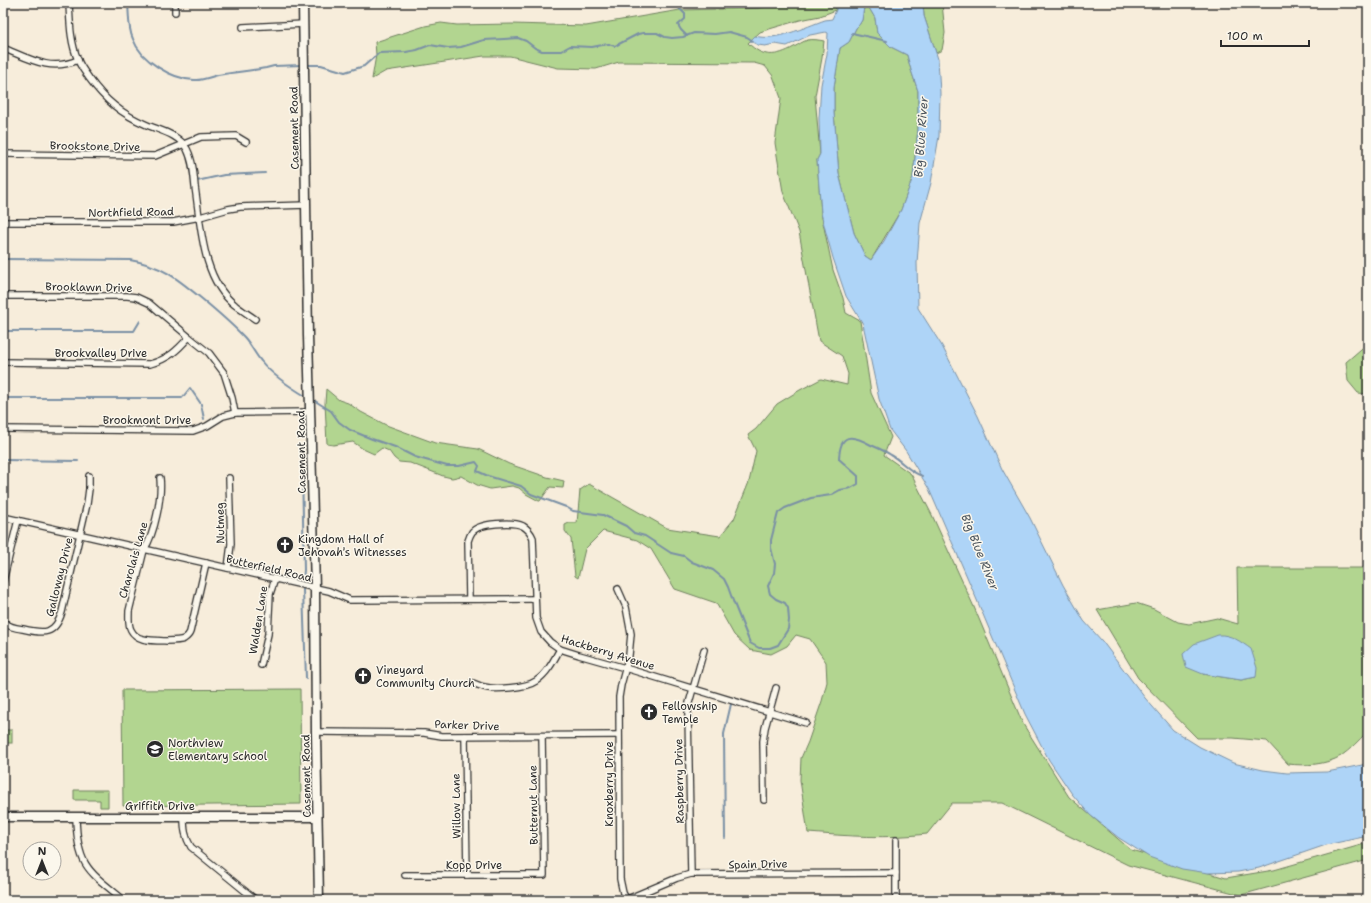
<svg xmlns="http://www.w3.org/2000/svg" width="1371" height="903" font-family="'Shantell Sans',sans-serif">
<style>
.green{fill:#b2d590;stroke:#6e805e;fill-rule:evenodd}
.water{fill:#aed4f7;stroke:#7a90a5;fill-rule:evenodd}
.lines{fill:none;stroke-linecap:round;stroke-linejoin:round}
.stream{stroke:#7a90a5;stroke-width:2}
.street-casing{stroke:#2b2b2b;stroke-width:8}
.secondary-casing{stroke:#2b2b2b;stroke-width:11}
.street{stroke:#fbf7ec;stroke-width:5.5}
.secondary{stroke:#fbf7ec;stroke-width:8}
.labels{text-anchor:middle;stroke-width:3;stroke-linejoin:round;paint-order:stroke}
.street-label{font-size:11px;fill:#2b2b2b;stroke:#fbf7ec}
.poi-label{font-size:11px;fill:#2b2b2b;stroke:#fbf7ec;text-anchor:start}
.water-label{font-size:12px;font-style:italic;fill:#4c555e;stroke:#fbf7ec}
</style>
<rect width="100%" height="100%" fill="#f7eddb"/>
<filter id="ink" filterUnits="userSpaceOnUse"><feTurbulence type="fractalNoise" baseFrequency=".025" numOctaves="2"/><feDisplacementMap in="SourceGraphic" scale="8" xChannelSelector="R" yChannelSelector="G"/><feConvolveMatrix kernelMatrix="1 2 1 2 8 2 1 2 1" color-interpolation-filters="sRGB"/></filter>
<g filter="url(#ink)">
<g class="green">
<path d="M776,3h60v7l-16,6 -20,4 -34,10 -6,2 -12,11c15,15 28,14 46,4 4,-2 9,-6 14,-7 5,-1 11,0 16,1l-2,17 -7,38 5,58 -3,6 4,53 12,57 10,28 3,15 14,8 11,72 20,44 -7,18 27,19 21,41 42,92 49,117 46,73 62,53 95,28 48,-8 94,-27v17l-127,35 -113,-30 -126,-62h-50l-25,31c-40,5 -79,2 -119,-1l-8,-53 1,-22 7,-16 14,-41 5,-19 -1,-20 -16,-23 -14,-4 -9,11 -16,8 -21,-4 -16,-15 -18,-32 -41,-14 -24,-40 -14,-9 -34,-9 -18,18 -7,29 -3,-2 -4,-37 -6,-8v-6l4,-2h8l3,-33 9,-6 78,44 53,8 14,-17 15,-37 7,-31 -8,-16 8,-6 21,-25 23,-14 21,-11 26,6 1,-11 -6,-18 -23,-15 -20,-109 -16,-40 -8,-49 6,-45 -8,-22 -8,-10 -11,-3 -135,-1 -23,7 -38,-1 -48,-12h-26l-98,15 -14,8 4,-24 -1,-13 50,-16 16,-3 16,2 55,-1 74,2 94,-16 78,-2 15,-3z"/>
<path d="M923,3h19l3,30 -3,17 -6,3 -12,-37z"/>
<path d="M868,6l7,12 2,15 14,14 16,8 4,15 7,21v38l-5,48 -12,33 -30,50 -6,-4 -11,-23 -15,-59 -5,-61v-26l6,-39 9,-6 7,-14 3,-3 3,-5 2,-13z"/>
<path d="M1368,343v51l-10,-1 -10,-12 -2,-19z"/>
<path d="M326,389l13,11 9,3 13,9 25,13 49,18 43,6 31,15 38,13 17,4 -1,7 -13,-1 -10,14h-1l-13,-7 -7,-6 -7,-2 -22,3 -13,-4 -16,-9 -9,2 -9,-2 -33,-13 -11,-1 -5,-4 -5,-7 -7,-3 -8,6 -11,-5 -10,-7 -20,3 -6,-1 -2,-41z"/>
<path d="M1237,568h131v162l-1,2c-8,8 -17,18 -26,24 -15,9 -36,10 -53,8l-21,-23 -34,-3h-36l-59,-60 -41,-68 39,-7 18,6 24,13 11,2 28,-6 21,6zM1203,674l53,3 -15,3z"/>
<path d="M300,689l1,115 -178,2 -1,-116z"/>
<rect x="3" y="730" width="9" height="13"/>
<path d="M74,790h34v17h-8v-7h-26z"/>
</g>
<g class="water">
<path d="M836,3h87l1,13 14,43 2,34 -1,43 -8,47 -11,40 -3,40 1,45 24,38 36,70 24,53 28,49 33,67 21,36 18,20 43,57 28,32 27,17 33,16 30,7 24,3 40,-1 35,-7 6,-2v73l-42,9 -67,23 -21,4 -30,1 -26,-4 -33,-12 -30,-19 -29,-23 -18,-21 -23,-34 -24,-46 -54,-128 -42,-97 -23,-38 -16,-21 -11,-31 -16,-75 -17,-28 -13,-38 -8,-29 -4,-16 -4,-53 3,-6 -1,-36 2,-33 6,-31 1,-21 -2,-1 -16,3 -23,11 -12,-2 -10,2 -7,-1 -8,-4 5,-5c20,6 50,-9 70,-16l7,-1 4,-9zM868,6l7,12 2,15 14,14 16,8 4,15 7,21v38l-5,48 -12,33 -17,31 -13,19 -6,-4 -11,-23 -15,-59 -5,-61v-26l6,-39 9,-6 7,-14 3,-3 3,-5 2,-13z"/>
<path d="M1218,635c13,-1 23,7 33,14l6,19 -1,9 -15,3 -38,-6 -17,-7 -3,-13 11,-10z"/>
</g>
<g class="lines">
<g class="stream">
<path d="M128,3c1,11 0,26 5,36 8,22 39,40 61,41 8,1 16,-3 24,-5 16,-3 32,-4 48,-7l8,-2 28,-1"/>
<path d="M676,5l9,9v5l-7,6 3,5 6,6"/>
<path d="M852,33l35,8"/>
<path d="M306,65h15l24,7 19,-6 15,-13 27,-1 11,-2 13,-5 18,3 13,-1 23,-7 20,-1 14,-1 8,3 9,7 7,3h19l9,-5 22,1 16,-3 7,2 23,-12 5,-1h14l8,4 7,1 11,-1 11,-4 21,1 14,-2 18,5 6,4"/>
<path d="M197,181l27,-6 41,-2"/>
<path d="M3,259l127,1c35,6 50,21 77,43 13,11 26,22 38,35 6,7 10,16 16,23 12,15 29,26 46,36"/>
<path d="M3,331h131l6,-10"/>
<path d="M3,398h179l8,-10 11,16 3,15"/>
<path d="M312,399l19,12 8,11 11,8 22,9 23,8 20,10 32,9h12l17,-4 3,4 -2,5 11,5 33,10 10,8 35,13 7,4 30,4 23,11 8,7 11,3 26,17 13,3 8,6 21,8 11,9 4,8 5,14 17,42 9,5h11l8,-3 10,-16 1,-9 -1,-12 -3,-5 -9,-4 -6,-5 -2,-8 6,-13 1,-9 -4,-16v-8l7,-27 7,-5 26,-10 20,-3 9,-5 11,-2 7,-4v-8l-19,-17c1,-26 12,-25 32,-14 7,3 14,6 20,10 11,6 18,17 31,21"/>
<path d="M3,460l75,1"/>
<path d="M302,467l2,103 -1,11"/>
<path d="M303,590l3,88"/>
<path d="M725,838l-1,-104 7,-30"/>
</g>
<defs>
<g id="street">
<path d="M69,3c1,19 1,39 9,57 2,6 7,12 11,18 16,22 32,36 58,47 14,6 31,9 40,24 6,12 7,26 8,38 6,39 7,92 40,118 6,5 13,9 20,14"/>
<path d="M175,3v9"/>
<path d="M243,27l61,-3"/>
<path d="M3,48c27,11 47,24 75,12"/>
<path d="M3,154l152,2 46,-19 35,-1 10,6"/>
<path d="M3,222h170l27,-5 28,-8 12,-2 67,-2"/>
<path d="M3,296h124l9,1 13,6 40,34 20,16 15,20 8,25 3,15"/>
<path d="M3,362l147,2c18,-5 27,-13 39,-27"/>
<path d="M3,429l190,2 14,-5 16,-10 12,-3 76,-1"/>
<path d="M160,478c2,19 -5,55 -16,72l-15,61c0,6 -1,14 2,19 2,4 7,8 12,9 8,2 34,3 41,0 3,-2 5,-4 6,-7l16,-69"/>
<path d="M3,517l326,74 21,9 185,-1"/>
<path d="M228,568l3,-24 -2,-66"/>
<path d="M3,581l15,-61"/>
<path d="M618,589l8,18 5,27 -2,21 -8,30 -2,12 1,182 3,14 4,7"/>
<path d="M469,599l-1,-58c1,-3 2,-6 4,-9 7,-9 41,-11 51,-6 5,3 8,7 10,12l3,80 5,14 9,10 10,7 19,6 46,13 181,55"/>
<path d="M3,621c5,6 13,7 20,8 21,5 32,6 39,-17l25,-108 2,-15v-13"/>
<path d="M261,665l7,-31 2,-40 5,-15"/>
<path d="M472,683c4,1 8,3 12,4 11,3 42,1 52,-6 11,-7 18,-21 24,-32"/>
<path d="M316,732l108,1 18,3 176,-1"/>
<path d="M465,736l2,139"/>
<path d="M764,800l-1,-59 2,-13 11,-40"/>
<path d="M76,817c1,49 12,54 48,83"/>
<path d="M184,817c0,12 1,20 7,30l65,53"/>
<path d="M896,840v60"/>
<path d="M691,874l-3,-161 1,-10 15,-53"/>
<path d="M405,875h139l-2,-139"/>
<path d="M625,900l52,-22 14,-4 205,-1"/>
</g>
<g id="secondary">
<path d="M303,3l5,333 7,252 1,144 3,168"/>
<path d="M3,817h314"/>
</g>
</defs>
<use href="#street" class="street-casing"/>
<use href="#secondary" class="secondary-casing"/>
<use href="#street" class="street"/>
<use href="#secondary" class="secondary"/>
</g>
</g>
<defs>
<symbol id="church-disc" viewBox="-11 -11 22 22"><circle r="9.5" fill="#2b2b2b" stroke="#fbf7ec"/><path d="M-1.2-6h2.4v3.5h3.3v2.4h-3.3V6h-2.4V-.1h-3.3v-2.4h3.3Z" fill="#fff"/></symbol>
<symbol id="school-disc" viewBox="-11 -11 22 22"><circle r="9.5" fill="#2b2b2b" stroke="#fbf7ec"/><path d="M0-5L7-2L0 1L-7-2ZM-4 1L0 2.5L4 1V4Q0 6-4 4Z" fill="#fff"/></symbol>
</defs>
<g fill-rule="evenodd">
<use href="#church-disc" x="275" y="535" width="20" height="20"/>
<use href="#church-disc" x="353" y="666" width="20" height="20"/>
<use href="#church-disc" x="639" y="702" width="20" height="20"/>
<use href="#school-disc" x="145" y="739" width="20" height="20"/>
</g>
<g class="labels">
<g class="street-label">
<text transform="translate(294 128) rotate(-91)" y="4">Casement Road</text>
<text transform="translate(95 146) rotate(1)" y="4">Brookstone Drive</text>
<text transform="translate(131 212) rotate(-1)" y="4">Northfield Road</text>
<text transform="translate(89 287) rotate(1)" y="4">Brooklawn Drive</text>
<text x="101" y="357">Brookvalley Drive</text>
<text x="147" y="424">Brookmont Drive</text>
<text transform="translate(301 452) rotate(-91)" y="4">Casement Road</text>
<text transform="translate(220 523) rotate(-91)" y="4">Nutmeg</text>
<text transform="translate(133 560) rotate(-74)" y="4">Charolais Lane</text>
<text transform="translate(269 568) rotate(13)" y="4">Butterfield Road</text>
<text transform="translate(59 577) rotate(-76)" y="4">Galloway Drive</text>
<text transform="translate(258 620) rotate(-81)" y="4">Walden Lane</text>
<text transform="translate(608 652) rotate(17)" y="4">Hackberry Avenue</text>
<text transform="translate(467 725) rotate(2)" y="4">Parker Drive</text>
<text transform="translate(306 776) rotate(-91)" y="4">Casement Road</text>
<text transform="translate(679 781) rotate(-91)" y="4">Raspberry Drive</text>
<text transform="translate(609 784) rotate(-90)" y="4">Knoxberry Drive</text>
<text transform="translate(533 805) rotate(-91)" y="4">Butternut Lane</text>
<text x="160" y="810">Griffith Drive</text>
<text transform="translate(456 806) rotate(-91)" y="4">Willow Lane</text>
<text transform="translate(758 864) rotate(-1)" y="4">Spain Drive</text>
<text x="474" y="869">Kopp Drive</text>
</g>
<g class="poi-label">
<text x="298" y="543">Kingdom Hall of<tspan x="298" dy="13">Jehovah's Witnesses</tspan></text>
<text x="376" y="674">Vineyard<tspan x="376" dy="13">Community Church</tspan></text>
<text x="662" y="710">Fellowship<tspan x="662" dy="13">Temple</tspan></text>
<text x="168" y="747">Northview<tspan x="168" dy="13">Elementary School</tspan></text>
</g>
<g class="water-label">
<text transform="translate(921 137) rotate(-86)" y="4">Big Blue River</text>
<text transform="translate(980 552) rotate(68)" y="4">Big Blue River</text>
</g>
</g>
<rect width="1371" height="903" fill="none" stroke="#fbf7ec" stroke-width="16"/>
<rect x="8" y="8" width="1355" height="887" fill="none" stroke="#2b2b2b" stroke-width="1.5" filter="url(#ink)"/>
<g transform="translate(42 861)"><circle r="19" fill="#fbf7ec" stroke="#a8a59f"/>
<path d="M0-3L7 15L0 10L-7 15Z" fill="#2b2b2b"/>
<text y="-6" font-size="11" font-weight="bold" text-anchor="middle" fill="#2b2b2b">N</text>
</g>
<path d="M1221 40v6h88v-6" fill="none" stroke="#2b2b2b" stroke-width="2"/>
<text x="1227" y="40" font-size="12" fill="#2b2b2b" stroke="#fbf7ec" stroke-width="3" paint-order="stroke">100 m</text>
</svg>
